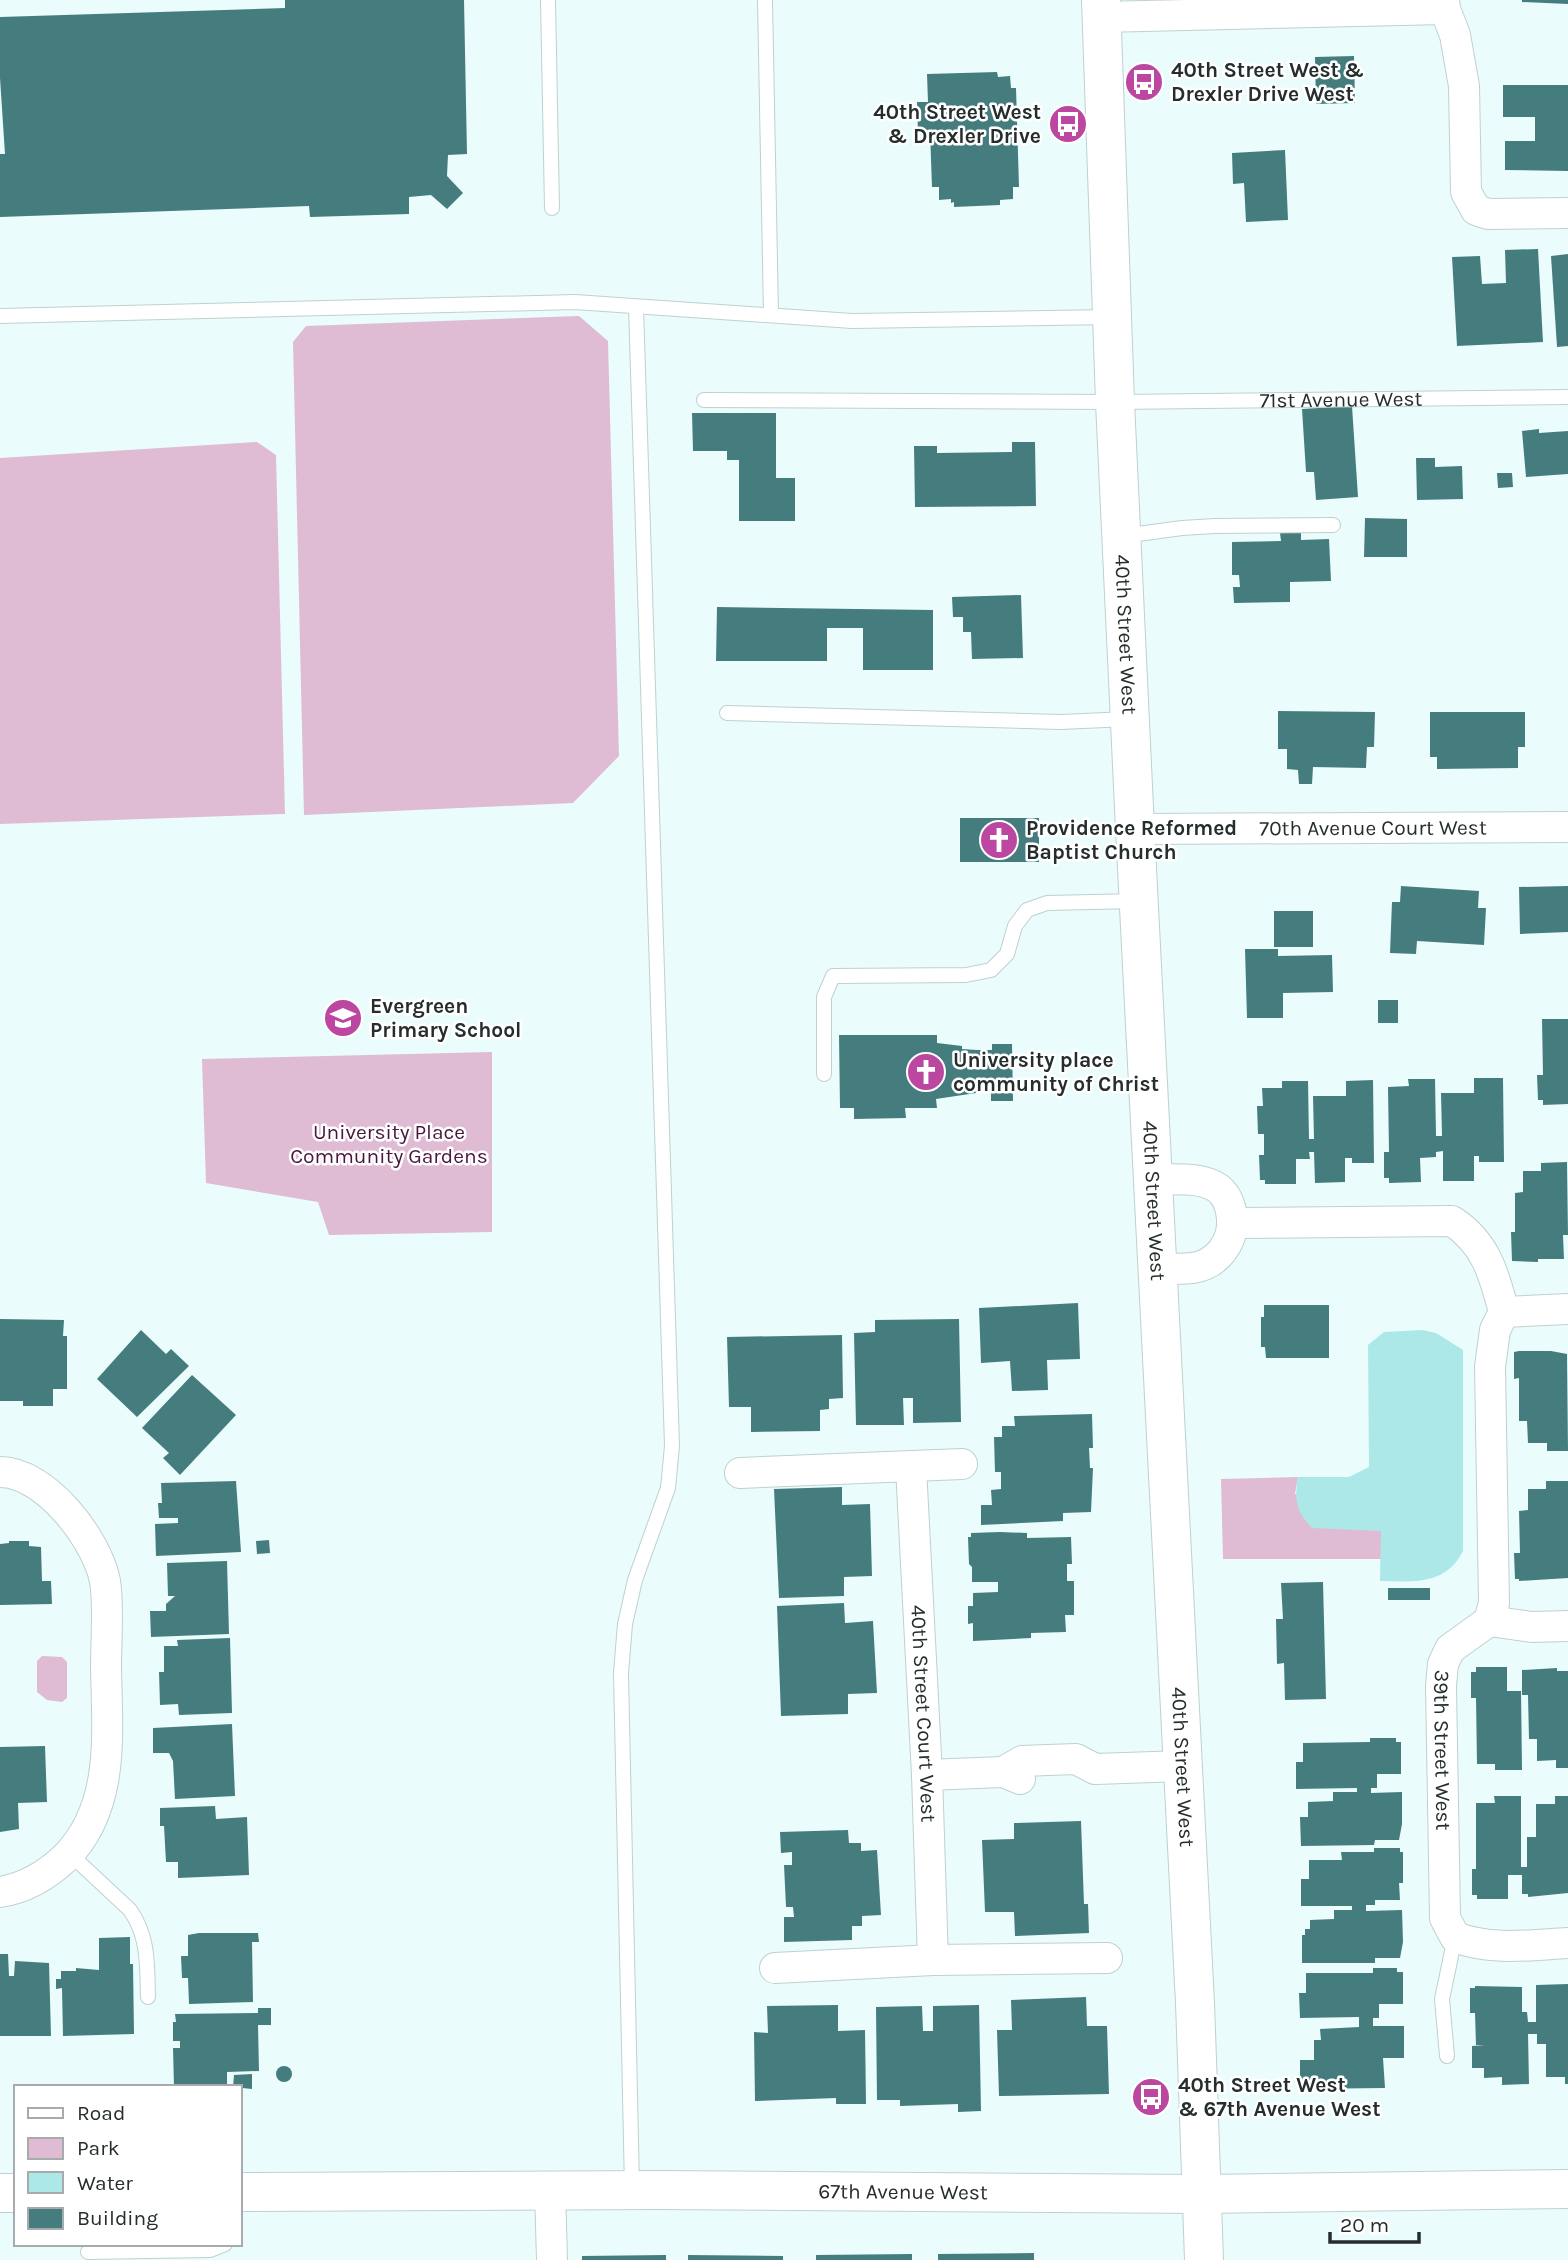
<svg xmlns="http://www.w3.org/2000/svg" width="1568" height="2260" font-family="Karla,sans-serif">
<style>
.green{fill:#dfbcd4}
.water{fill:#ade8e9}
.building{fill:#457d7f}
.lines{fill:none;stroke-linecap:round;stroke-linejoin:round}
.lane-casing{stroke:#bfd0d0;stroke-width:16}
.street-casing{stroke:#bfd0d0;stroke-width:32}
.secondary-casing{stroke:#bfd0d0;stroke-width:40}
.lane{stroke:#fff;stroke-width:14}
.street{stroke:#fff;stroke-width:30}
.secondary{stroke:#fff;stroke-width:38}
.labels{text-anchor:middle;stroke-width:5;stroke-linejoin:round;paint-order:stroke}
.poi-label{font-size:21px;font-weight:bold;fill:#262d2d;stroke:#fff;text-anchor:start}
.street-label{font-size:21px;fill:#262d2d;stroke:#fff}
.park-label{font-size:21px;fill:#48173d;stroke:#fff}
</style>
<rect width="100%" height="100%" fill="#eafcfc"/>
<g class="green">
<path d="M579,316l29,25 11,415 -46,47 -269,12 -11,-473 13,-16z"/>
<path d="M257,442l19,13 9,359 -285,10v-366z"/>
<path d="M492,1052v180l-163,3 -11,-33 -112,-19 -4,-124z"/>
<path d="M1298,1477l-3,17 86,37v28h-158l-2,-80z"/>
<path d="M42,1656l20,1 5,5v36l-5,4 -15,-2 -10,-8v-31z"/>
</g>
<path class="water" d="M1422,1330l14,3 27,17v201c-17,34 -49,31 -83,30l1,-50 -69,-3c-16,-17 -18,-27 -14,-51h51l20,-10 -1,-122 16,-13z"/>
<g class="building">
<path d="M285,0h179l3,154 -19,1 -1,21 16,17 -16,16 -16,-14 -22,2v17l-99,3 -1,-11 -309,11v-63h5l-5,-76v-61l285,-9z"/>
<path d="M1522,0h46v4l-46,-2z"/>
<path d="M1354,56l1,47 -39,1 -1,-47z"/>
<path d="M997,72l1,5 12,-1 1,12h5l3,99h-6v12l-13,1v5l-46,2v-5l-3,1v-4l-12,1v-13h-7l-2,-55 -12,1 -1,-31h11l-1,-28z"/>
<path d="M1503,85h65v86l-63,-1v-29h30v-24h-32z"/>
<path d="M1285,150l3,70 -42,2 -2,-39 -11,1 -1,-31z"/>
<path d="M1538,249l5,93 -86,4 -5,-89 28,-1 2,28 24,-1 -1,-33z"/>
<path d="M1568,254v92l-11,1 -6,-91z"/>
<path d="M1352,406l6,91 -42,3 -2,-28h-8l-4,-63z"/>
<path d="M692,413h84v65h19v43h-56v-61h-12v-9h-34z"/>
<path d="M1539,429v4l29,-2v43l-42,3 -4,-46z"/>
<path d="M1012,442h23l1,64 -121,1 -1,-61h23v7l75,-1z"/>
<path d="M1416,458h19v9l27,-1 1,33 -46,1z"/>
<path d="M1497,473h15l1,14 -15,1z"/>
<path d="M1365,518l42,1v38h-43z"/>
<path d="M1280,533h21v7l28,-1 2,42 -41,1v20l-56,1 -1,-16h7l-1,-12h-7v-33l49,-1z"/>
<path d="M1021,595l2,63 -51,1 -1,-27h-8v-15h-10l-1,-20z"/>
<path d="M717,607l216,3v60h-70v-42h-36v33h-111z"/>
<path d="M1278,711l97,1 -1,35h-7l-1,21 -53,-1 -1,17h-13l-1,-14 -11,-1v-20h-9z"/>
<path d="M1430,712h95v35h-7v21l-81,1v-12h-7z"/>
<rect x="960" y="818" width="79" height="44"/>
<path d="M1401,886l78,5 -1,17h8l-2,37 -67,-4 -1,13 -26,-1 2,-51h8z"/>
<path d="M1568,886v46l-48,2 -1,-47z"/>
<rect x="1274" y="911" width="39" height="36"/>
<path d="M1245,949h33v7l54,-1 1,37 -50,1v25h-36z"/>
<rect x="1378" y="1000" width="20" height="23"/>
<path d="M1542,1019h26v85l-25,1v-5h-5l-1,-25h6z"/>
<path d="M839,1035h98v8l25,3v3l15,1h15v-6h20l1,57h-22v-8h-15l-40,6 1,9h-32l1,10 -52,1v-11h-14z"/>
<path d="M1474,1078h29l1,84h-25v-6h-5v25h-31v-30l-7,1v5l-16,1 1,24 -32,1v-5h-5v-26h5l-1,-65 21,-1 -1,-7h27l1,57h6l-1,-43h33z"/>
<path d="M1373,1080l1,83h-22v-5h-7v24l-30,1 -1,-31h-5l1,7h-14v25h-31v-4h-5l-1,-25h5v-21h-6l-1,-28h6l-1,-18h20v-7h26l1,58h5l-1,-43h33v-15z"/>
<path d="M1567,1162l1,73h-5l1,24h-26v3l-26,-1 -1,-29h4v-39l8,-1v-21h18v-8z"/>
<path d="M1078,1303l2,56 -33,1 1,30 -36,1 -2,-30 -29,2 -2,-55z"/>
<path d="M1264,1305h65v53h-63l-1,-11h-4v-30h3z"/>
<path d="M0,1319l64,1 -1,16h4v53h-14v17h-30v-5h-23z"/>
<path d="M959,1319l2,103 -48,1v-25h-10l1,27h-48l-2,-92 21,-1v-12z"/>
<path d="M141,1330l25,24 5,-5 18,17 -52,51 -40,-38z"/>
<path d="M842,1335l1,63 -14,1v10l-9,1v21l-69,1v-25h-22l-2,-70z"/>
<path d="M1519,1351h32l16,3 1,97h-21v-8h-19l-1,-22h-8v-43l-5,1v-27z"/>
<path d="M192,1375l44,40 -56,60 -17,-17 6,-5 -27,-25z"/>
<path d="M1092,1414l1,34h-4l1,20h3l-2,44 -28,1v8l-82,4v-20h11l-1,-15 10,-1v-17h-6l-1,-35h8v-11h13l-1,-10z"/>
<path d="M236,1481l5,71 -85,4 -1,-32 23,-1v-5h-19l-1,-15h4l-1,-20z"/>
<path d="M1546,1481h22v97l-49,3v-2h-4l-1,-26h6l-1,-42 9,-1v-21h18z"/>
<path d="M842,1487v18l28,-1 2,72 -28,1v19l-65,2 -5,-109z"/>
<path d="M1000,1532l27,1v5l44,-1 1,27h-5v17h7v34h-9l1,17 -35,1v5l-58,3v-18l-5,1v-18h5v-13l25,-1v-10h-26v-15l-3,-3 -1,-27h3v-4z"/>
<path d="M269,1540l1,13 -13,1 -1,-13z"/>
<path d="M9,1541h20v5l12,1 1,34h9l1,23 -52,1v-61l9,-1z"/>
<path d="M227,1561l2,73 -78,3 -1,-26h16v-7l9,-8h-7l-1,-33z"/>
<path d="M1323,1582l3,117 -41,1 -1,-37 -7,1 -1,-45h7l-2,-36z"/>
<rect x="1388" y="1588" width="42" height="12"/>
<path d="M844,1603l1,20 28,-2 4,72 -29,1v20l-67,2 -4,-110z"/>
<path d="M230,1638l2,75 -53,2 -1,-11 -18,1 -1,-33h5v-26h14l-1,-6z"/>
<path d="M1476,1667h31v24h14l1,79h-27v-6h-18l-1,-66h-5v-26h5z"/>
<path d="M1557,1668v3h11v97h-12v-8l-19,1v-22h-8l-1,-44h-6v-25z"/>
<path d="M232,1724l3,72 -60,3 -2,-38 -4,-8h-16v-25z"/>
<path d="M1370,1738h26v4h5v32h-24v14h-6v5l31,-1v32l-3,16h-24l-1,5 -73,1 -1,-29h8v-15l25,-1v-9h24v-4l-61,1v-27h7v-19l67,-1z"/>
<path d="M45,1746l2,56 -29,1 1,26 -19,3v-85z"/>
<path d="M1494,1796h27v71h6v-30h9v-33h19v-8h13v97l-40,4v-3h-6v-19h-14v24h-31v-4h-5v-26h4v-66h19z"/>
<path d="M215,1806l1,13 31,-2 2,58 -71,3v-16h-12l-2,-36h-4v-18z"/>
<path d="M1081,1821l3,83h4l1,29 -74,3 -1,-24h-29l-3,-72 32,-1v-16z"/>
<path d="M848,1830l1,13h12v8l16,-1 4,65 -19,1v10h-10v14l-68,2v-25h10l-1,-10h-7l-2,-42h8v-13l-11,1 -1,-21z"/>
<path d="M1374,1848h26v4h3v31h-4l1,17h-25v5h-9v6l36,-1 1,32 -3,16h-25v5h-73v-28h3v-6h5v-9l24,-1v-9h18v-4h-51v-27h8v-19h33l-1,-8h33z"/>
<path d="M199,1933h59l1,9h-7l1,60 -64,2 -1,-26h-6l-1,-22h7v-21z"/>
<path d="M130,1937v27h3l1,70 -71,2 -1,-48 -6,1v-10h5v-8h15v-3l23,2v-32z"/>
<path d="M0,1954h8l1,22h5l1,-15 34,2 2,73h-51z"/>
<path d="M1373,1968h24v4h6v32h-24v14h-6v8h31v32h-21l2,30 -85,1v-29h14v-20h7l-1,-11 39,-2v-10l-59,1 -1,-25h7v-20h67z"/>
<path d="M1568,1984v100h-3v-7h-19v-33h-9v-10h-9l1,50 -27,1v-8l-18,1v-10h-12v-22l13,-1h-9l-1,-32h-5v-25h5v-2l47,1v25h5l1,10h8v-37z"/>
<path d="M1086,1997l1,29h20l2,68 -110,2 -2,-66h15l-1,-30z"/>
<path d="M838,2005v26l27,-1 1,74h-30v-6l-81,3 -1,-69 14,1 -1,-27z"/>
<path d="M979,2005l2,106 -23,1v-8l-58,2v-6h-23l-1,-93 46,-1 1,25h10v-25z"/>
<path d="M258,2008h13v17h-13l1,46 -32,1v14l-53,1 -1,-39h7v-7h-7v-19h3l-1,-8 83,-1z"/>
<circle cx="284" cy="2074" r="8"/>
<path d="M252,2074v15l-19,-2 1,-12z"/>
<path d="M1034,2253v7h-96v-6z"/>
<path d="M912,2254v6h-96v-5z"/>
<path d="M666,2255v5h-84v-4z"/>
<path d="M688,2255l95,1v4h-95z"/>
</g>
<g class="lines">
<defs>
<g id="lane">
<path d="M548,0l4,208"/>
<path d="M765,0l6,315"/>
<path d="M0,316l575,-14 277,19 259,-4"/>
<path id="s1" d="M704,400l411,2 453,-5"/>
<path d="M1123,536l59,-8 33,-2 118,-1"/>
<path d="M727,713l333,9 68,-3"/>
<path d="M824,1074v-77l9,-21 133,-1 25,-5 16,-16 8,-28 12,-16 20,-7 91,-2"/>
<path d="M69,1853l61,57c19,27 17,55 18,87"/>
<path d="M1447,2056l-5,-57 13,-62"/>
<path d="M632,2188l-11,-515 4,-49 10,-44 33,-92 4,-42 -36,-1139"/>
<path d="M88,2252l122,-2 15,-6"/>
</g>
<g id="street">
<path d="M1444,0l1,9 10,26 9,51 2,106 10,18 12,4 80,-1"/>
<path d="M1101,17l344,-8"/>
<path id="s2" d="M1135,829l433,-2"/>
<path d="M1154,1179c20,1 48,-3 65,10 8,7 12,18 13,29 2,24 -15,47 -40,50 -11,1 -22,1 -33,1"/>
<path d="M1232,1223l220,-2c34,22 42,53 52,91"/>
<path id="s3" d="M1568,1309l-64,3 -9,18 -5,37 4,236 -5,18 -39,28 -7,15 -2,22 4,232 10,19c37,14 75,8 113,6"/>
<path id="s4" d="M911,1467l16,308 6,185"/>
<path d="M0,1472c46,0 97,68 105,109 4,23 1,61 1,85 1,67 10,141 -41,192 -18,17 -40,30 -65,34"/>
<path d="M740,1473l222,-9"/>
<path d="M1489,1621l43,6 36,-1"/>
<path d="M1003,1772l19,-11 26,-1 28,-1 19,10 88,-3"/>
<path d="M927,1775l76,-3 17,7"/>
<path d="M775,1968l158,-8 174,-2"/>
<path d="M550,2190l2,70"/>
</g>
<g id="secondary">
<path id="s5" d="M1101,0l14,402 20,427 60,1174 9,257"/>
<path id="s6" d="M240,2192l417,-2 546,4 365,-5"/>
<path d="M0,2193h16"/>
</g>
</defs>
<use href="#lane" class="lane-casing"/>
<use href="#street" class="street-casing"/>
<use href="#secondary" class="secondary-casing"/>
<use href="#lane" class="lane"/>
<use href="#street" class="street"/>
<use href="#secondary" class="secondary"/>
</g>
<defs>
<symbol id="bus-disc" viewBox="-11 -11 22 22"><circle r="9.5" fill="#bb47a1" stroke="#fff"/><path d="M-5-6H5V4H4V6H2V4H-2V6H-4V4H-5ZM-3.5-4V0h7V-4ZM-3.5 1.2v1.5H-2V1.2ZM2 1.2v1.5H3.5V1.2Z" fill="#fff"/></symbol>
<symbol id="church-disc" viewBox="-11 -11 22 22"><circle r="9.5" fill="#bb47a1" stroke="#fff"/><path d="M-1.2-6h2.4v3.5h3.3v2.4h-3.3V6h-2.4V-.1h-3.3v-2.4h3.3Z" fill="#fff"/></symbol>
<symbol id="school-disc" viewBox="-11 -11 22 22"><circle r="9.5" fill="#bb47a1" stroke="#fff"/><path d="M0-5L7-2L0 1L-7-2ZM-4 1L0 2.5L4 1V4Q0 6-4 4Z" fill="#fff"/></symbol>
</defs>
<g fill-rule="evenodd">
<use href="#bus-disc" x="1122" y="60" width="44" height="44"/>
<use href="#bus-disc" x="1046" y="102" width="44" height="44"/>
<use href="#church-disc" x="977" y="818" width="44" height="44"/>
<use href="#school-disc" x="321" y="996" width="44" height="44"/>
<use href="#church-disc" x="904" y="1050" width="44" height="44"/>
<use href="#bus-disc" x="1129" y="2075" width="44" height="44"/>
</g>
<g class="labels">
<g class="poi-label">
<text x="1171" y="77">40th Street West &amp;<tspan x="1171" dy="24">Drexler Drive West</tspan></text>
<text x="1041" y="119" text-anchor="end">40th Street West<tspan x="1041" dy="24">&amp; Drexler Drive</tspan></text>
<text x="1026" y="835">Providence Reformed<tspan x="1026" dy="24">Baptist Church</tspan></text>
<text x="370" y="1013">Evergreen<tspan x="370" dy="24">Primary School</tspan></text>
<text x="953" y="1067">University place<tspan x="953" dy="24">community of Christ</tspan></text>
<text x="1178" y="2092">40th Street West<tspan x="1178" dy="24">&amp; 67th Avenue West</tspan></text>
</g>
<g class="street-label">
<text dy="7" stroke="none"><textPath href="#s1" startOffset="637">71st Avenue West</textPath></text>
<text dy="7" stroke="none"><textPath href="#s5" startOffset="635">40th Street West</textPath></text>
<text dy="7" stroke="none"><textPath href="#s2" startOffset="238">70th Avenue Court West</textPath></text>
<text dy="7" stroke="none"><textPath href="#s5" startOffset="1202">40th Street West</textPath></text>
<text dy="7" stroke="none"><textPath href="#s4" startOffset="247">40th Street Court West</textPath></text>
<text dy="7" stroke="none"><textPath href="#s3" startOffset="527">39th Street West</textPath></text>
<text dy="7" stroke="none"><textPath href="#s5" startOffset="1769">40th Street West</textPath></text>
<text dy="7" stroke="none"><textPath href="#s6" startOffset="663">67th Avenue West</textPath></text>
</g>
<g class="park-label">
<text x="389" y="1139">University Place<tspan x="389" dy="24">Community Gardens</tspan></text>
</g>
</g>
<rect x="14" y="2085" width="228" height="161" fill="#ffffff" stroke="#a8abab" stroke-width="2"/>
<rect x="28" y="2108" width="35" height="10" fill="#ffffff" stroke="#a8abab" stroke-width="2"/>
<text x="77" y="2120" font-size="21" fill="#262d2d">Road</text>
<rect x="28" y="2138" width="35" height="21" fill="#dfbcd4" stroke="#a8abab" stroke-width="2"/>
<text x="77" y="2155" font-size="21" fill="#262d2d">Park</text>
<rect x="28" y="2172" width="35" height="21" fill="#ade8e9" stroke="#a8abab" stroke-width="2"/>
<text x="77" y="2190" font-size="21" fill="#262d2d">Water</text>
<rect x="28" y="2208" width="35" height="21" fill="#457d7f" stroke="#a8abab" stroke-width="2"/>
<text x="77" y="2225" font-size="21" fill="#262d2d">Building</text>
<path d="M1330 2232v10h89v-10" fill="none" stroke="#262d2d" stroke-width="3.5"/>
<text x="1340" y="2232" font-size="21" fill="#262d2d" stroke="#ffffff" stroke-width="5" paint-order="stroke">20 m</text>
</svg>
